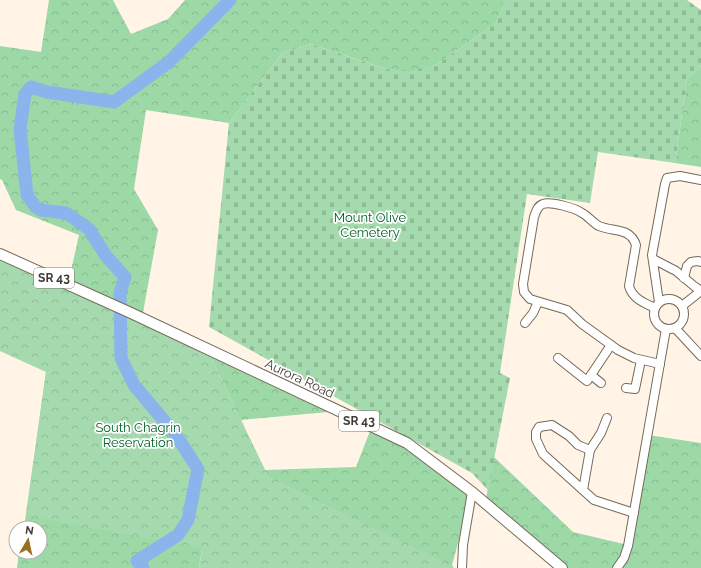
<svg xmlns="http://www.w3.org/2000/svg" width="701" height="568" font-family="Raleway,sans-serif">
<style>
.forest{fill:url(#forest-crowns)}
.cemetery{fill:url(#cemetery-stones)}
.park{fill:url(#park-crowns)}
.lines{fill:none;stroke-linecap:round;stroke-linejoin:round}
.river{stroke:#8cb4ec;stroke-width:13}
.minor-casing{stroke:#75695a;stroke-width:10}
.major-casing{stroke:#75695a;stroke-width:12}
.minor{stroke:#fff;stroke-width:8}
.major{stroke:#fff;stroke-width:10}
.labels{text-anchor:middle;stroke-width:3.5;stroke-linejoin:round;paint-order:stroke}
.shield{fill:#fff;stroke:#7a7672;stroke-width:1}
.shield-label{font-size:12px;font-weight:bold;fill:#413b35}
.park-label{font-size:13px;fill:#016228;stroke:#fff}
.street-label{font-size:13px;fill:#413b35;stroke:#fff}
</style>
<defs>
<pattern id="forest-crowns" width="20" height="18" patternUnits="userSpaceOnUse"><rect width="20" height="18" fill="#9dd8a7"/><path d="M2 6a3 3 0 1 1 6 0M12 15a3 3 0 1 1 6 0" fill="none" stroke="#88ba90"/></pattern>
<pattern id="cemetery-stones" width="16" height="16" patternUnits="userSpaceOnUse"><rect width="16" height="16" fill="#a4daad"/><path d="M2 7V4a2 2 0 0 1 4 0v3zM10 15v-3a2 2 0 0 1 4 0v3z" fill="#8ebc95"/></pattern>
<pattern id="park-crowns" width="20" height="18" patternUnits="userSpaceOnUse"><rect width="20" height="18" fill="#a4daad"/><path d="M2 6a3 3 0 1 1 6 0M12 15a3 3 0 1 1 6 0" fill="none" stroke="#8ebc95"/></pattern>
</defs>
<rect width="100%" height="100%" fill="#fff4e6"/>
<g class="forest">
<path d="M49,0h64l18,34 37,-15 17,-19h320l-9,23 -60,42 -26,7 -24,-3 -75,-25 -29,9 -53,70 -83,-13 -12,79 24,41 -16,88 -74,-34 11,-49 -63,-25 -14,-30 -2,-1v-133l41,6z"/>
<path d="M701,66v101l-26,-4 12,-84z"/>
<path d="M207,349l132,62 -98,9z"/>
<path d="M46,372l156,176 -3,20h-182l2,-16h21v-24h-16z"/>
<path d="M372,426l35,17 65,49 -20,73 2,3 -185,-90 -4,-8 91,-3z"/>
<path d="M648,435l53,8v125h-139l-77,-64 9,-47 79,75 55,13z"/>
</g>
<path class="cemetery" d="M505,0h182l14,10v56l-14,13 -12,84 -77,-11 -8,51 -63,-9 -27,179 10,5 -22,112 -16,-17 -263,-146 20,-204 53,-70 29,-9 75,25 24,2 26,-6 60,-42z"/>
<path class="park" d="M0,254l207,95 62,129 183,88 2,2h-255l3,-20 -176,-32 20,-144 -46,-21z"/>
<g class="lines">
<path class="river" d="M143,568l-6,-7 41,-26 10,-15 10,-51 -22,-34 -42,-50 -13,-27 -1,-65 5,-16 -19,-21 -17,-27 -23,-16 -26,-3 -5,-4 -8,-11 -7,-66 5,-35 6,-7 16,5 67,10 55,-40 61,-62"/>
<defs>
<g id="minor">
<path d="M653,259l23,12 18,15 7,5"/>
<path d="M684,278l3,-12 4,-4 7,-1 3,1"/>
<circle cx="669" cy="314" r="15"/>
<path d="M659,302l-7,-47 13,-71 2,-6 13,-2 21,4"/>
<path d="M682,306l19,-15"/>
<path d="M655,308c-11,-5 -23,-10 -26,-22l7,-41c-6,-18 -23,-13 -37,-19 -6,-3 -11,-10 -17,-13 -7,-5 -32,-12 -39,-9 -6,2 -7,8 -9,13l-11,67 1,8 6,7 37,11 15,14 36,26 16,8 26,6"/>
<path d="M525,323l8,-10 5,-11"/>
<path d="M675,328l26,28"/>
<path d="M558,358l29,23 24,-36"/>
<path d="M591,375l10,8"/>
<path d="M626,388l9,1 6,-29"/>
<path d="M590,450l-12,-5 -9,-9 -17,-11 -13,2 -3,5v7l7,15 51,46 40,13"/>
<path d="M583,490l7,-40 11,-17 6,-15"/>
<path d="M462,568l1,-23 9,-53"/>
<path d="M617,568l7,-10 4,-12 38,-217"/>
</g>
<path id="major" d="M0,254l131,59 276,130 65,49 90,76"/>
</defs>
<use href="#minor" class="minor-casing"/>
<use href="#major" class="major-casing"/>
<use href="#minor" class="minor"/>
<use href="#major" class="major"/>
</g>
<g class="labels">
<g class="shield">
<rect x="34" y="268" width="40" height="20" rx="3"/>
<rect x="339" y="411" width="40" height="20" rx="3"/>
</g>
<g class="shield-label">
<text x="54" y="282">SR 43</text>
<text x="359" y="425">SR 43</text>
</g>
<g class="park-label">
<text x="370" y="222">Mount Olive<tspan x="370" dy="15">Cemetery</tspan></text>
<text x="138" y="432">South Chagrin<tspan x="138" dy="15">Reservation</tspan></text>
</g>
<g class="street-label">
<text transform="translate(300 378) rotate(25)" y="5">Aurora Road</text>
</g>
</g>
<g transform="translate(28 540) rotate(9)"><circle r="19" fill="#ffffff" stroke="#b3b1ae"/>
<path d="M0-3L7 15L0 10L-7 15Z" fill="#9b6d1e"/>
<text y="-6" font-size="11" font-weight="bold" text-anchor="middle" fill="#413b35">N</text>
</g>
</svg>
